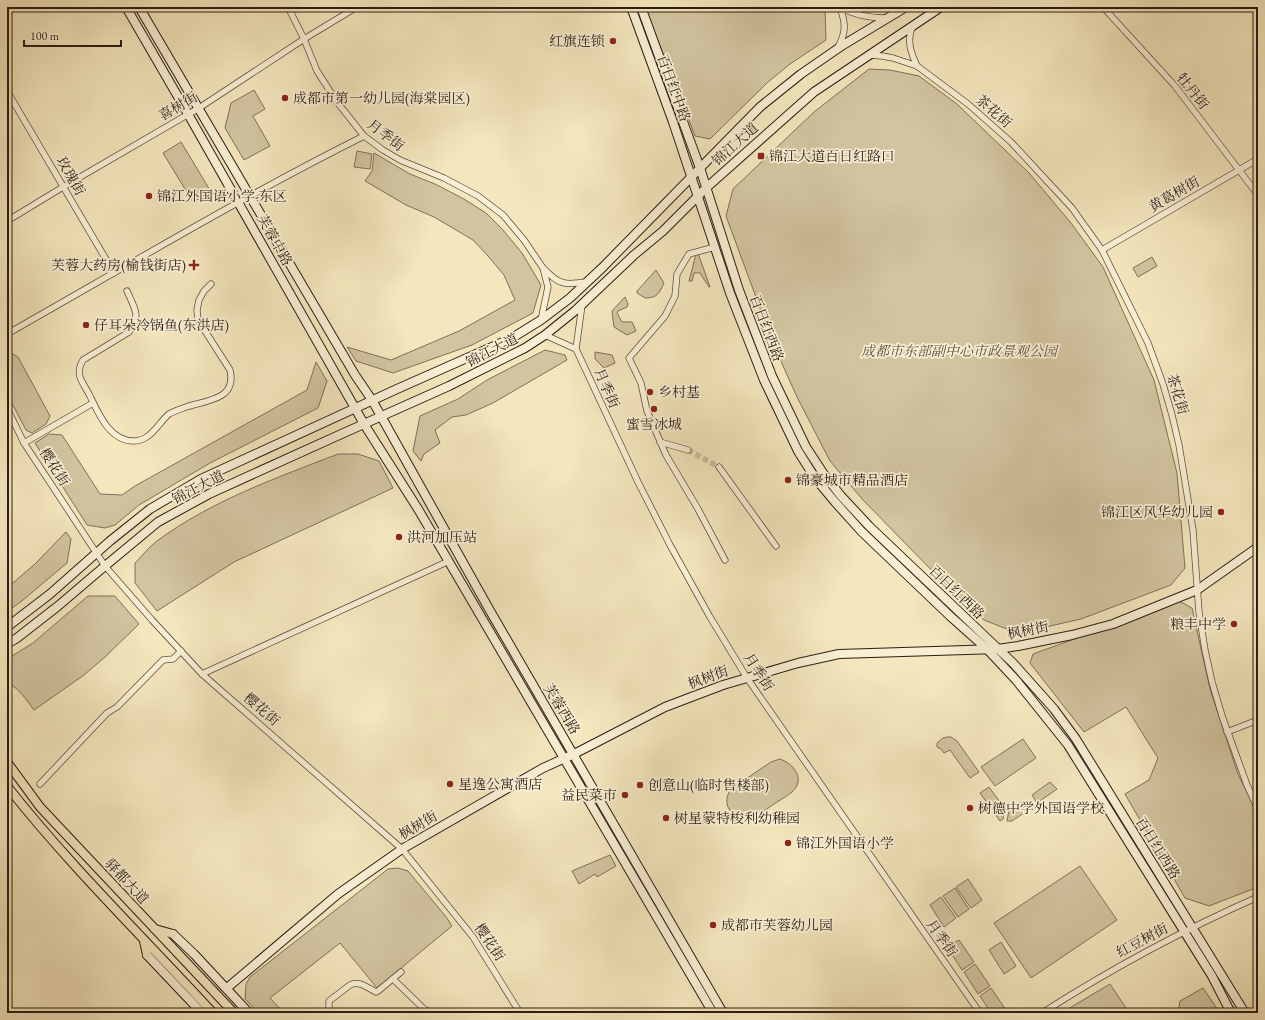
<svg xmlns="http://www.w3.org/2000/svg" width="1265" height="1020" font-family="'EB Garamond','Noto Serif SC',serif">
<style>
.green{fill:#d2c4a0;stroke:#7f705a}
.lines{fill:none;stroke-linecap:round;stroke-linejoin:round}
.street-tunnel{stroke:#ccbe9b;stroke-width:5.5;stroke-dasharray:5.5 3;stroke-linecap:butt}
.street-casing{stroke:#5e4e3e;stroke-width:7}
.secondary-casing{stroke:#2c1c13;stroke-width:10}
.primary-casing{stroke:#2c1c13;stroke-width:10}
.street{stroke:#f8efd4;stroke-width:5.5}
.secondary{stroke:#f8efd4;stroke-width:8}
.primary{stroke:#f4e6bd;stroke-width:8}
.poi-dot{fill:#8f2418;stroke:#f8efd4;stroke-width:1.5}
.labels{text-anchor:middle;stroke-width:3.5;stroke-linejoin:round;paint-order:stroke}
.poi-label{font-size:14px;fill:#2c1c13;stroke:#f8efd4;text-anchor:start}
.street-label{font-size:14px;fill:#2c1c13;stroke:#f8efd4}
.park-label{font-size:14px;font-style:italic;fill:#5e4e3d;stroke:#f8efd4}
</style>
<rect width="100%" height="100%" fill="#f4e6bd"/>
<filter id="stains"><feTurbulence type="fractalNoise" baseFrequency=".005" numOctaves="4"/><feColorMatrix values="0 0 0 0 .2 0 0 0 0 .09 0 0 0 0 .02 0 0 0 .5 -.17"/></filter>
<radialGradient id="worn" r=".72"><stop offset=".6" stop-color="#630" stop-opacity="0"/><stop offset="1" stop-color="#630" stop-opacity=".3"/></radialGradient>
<g class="green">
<path d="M645,7h180l1,33 -36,24 -23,19 -57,56 -15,-3z"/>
<path d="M869,69l21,1 29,6 38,28 72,69 42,50 32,44 51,113 23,93 8,95 -14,17 -90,34 -57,13 -20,-4 -20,-8 -37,-34 -84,-86 -33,-39 -33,-64 -23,-51 -48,-130 7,-27 81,-77z"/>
<path d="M254,90l11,19 -12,7 17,30 -26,14 -19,-32 6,-25z"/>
<path d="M181,142l30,50 -18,10 -30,-49z"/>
<path d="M357,151l15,3 -2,15 -16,-2z"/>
<path d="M374,153l36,21 25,10 29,15 22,14 17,17 19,23 19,32 -8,28 -61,32 -79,28 -37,-12 -9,-14 44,13 68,-29 56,-31 -11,-25 -16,-19 -15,-16 -39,-23 -28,-12 -41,-24 7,-10z"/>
<path d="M698,253l12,34h-1l-9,-14h-6l-2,8h-3l7,-27z"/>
<path d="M1152,257l5,9 -19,11 -5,-9z"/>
<path d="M656,270l8,13c-5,11 -7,15 -19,15l-8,-5v-2z"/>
<path d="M625,297l3,7 -1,3 -9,4 -1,2 5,9h10l4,9 -9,4 -13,-8 -2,-16z"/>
<path d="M545,350l20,5 2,5 -74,43 -27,12 -14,2 -17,13 5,13 -16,11 -3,7 -8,-10 7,-35 38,-17 29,-19z"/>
<path d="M595,352l17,3 3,8 -11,5 -9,-9z"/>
<path d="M7,353l6,1 5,3 32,59 -4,8 -14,9 -6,-3 -19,-36z"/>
<path d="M316,362l11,19 -9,27 -108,55 -71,42 -24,20 -10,3 -18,-3 -52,-82 14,-9 13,1 38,59 22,1 13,-9 172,-96z"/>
<path d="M338,454h20l21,7 14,27 -159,74 -77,49 -22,-28v-20c7,-7 14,-16 22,-22 54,-40 119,-63 181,-87z"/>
<path d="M66,532l5,7 -4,24 -44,37 -16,12v-24l28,-24z"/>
<path d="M88,596h27l24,28 -34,33 -21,18 -50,35c-8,-11 -15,-21 -27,-28v-23l26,-16z"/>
<path d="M1179,601l13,7 18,81 28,85 20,41v72l-49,19 -24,-8 -60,-104 24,-14 9,-22 -32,-51 -42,25 -54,-69 3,-9z"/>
<path d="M947,737h4l6,4 22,31 -9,6 -20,-28 -6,3 -3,-4 -4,-2v-4l6,-5z"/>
<path d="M1023,739l13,19 -41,28 -14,-19z"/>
<path d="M780,759c14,5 26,20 12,33 -6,5 -14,9 -21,14 -7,5 -15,12 -24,13 -7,0 -14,-4 -18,-10 -4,-6 -2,-15 2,-20l40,-27z"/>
<path d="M1050,782l7,7 -20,14 -5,-8z"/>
<path d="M989,787l16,22 -2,10 -3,2 -20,-28z"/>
<path d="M1024,800l6,9 -18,12h-5l2,-11z"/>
<path d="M610,855l6,11 -19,11 -2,-3 -16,10 -7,-13z"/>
<path d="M1080,866l37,54 -86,58 -37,-55z"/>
<path d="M398,868l10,3 39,47 5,8 -75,62 -37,-45 -70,55 14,15h-25l-14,-14 1,-15 4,-7 138,-108z"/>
<path d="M968,879l14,21 -11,8 -15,-21z"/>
<path d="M955,888l14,21 -11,8 -15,-21z"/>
<path d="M941,897l15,21 -12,9 -14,-22z"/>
<path d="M959,940l15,22 -12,8 -15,-23z"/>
<path d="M1001,942l15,24 -12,8 -15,-24z"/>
<path d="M975,964l15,22 -12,8 -14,-22z"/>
<path d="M1110,984l18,27 -59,-1 -1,-1z"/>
<path d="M991,988l15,22 -4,3h-11l-11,-17z"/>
<path d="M1203,988l17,25h-42l2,-12z"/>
</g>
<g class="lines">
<path class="street-tunnel" d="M688,450l31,17"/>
<defs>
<g id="street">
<path d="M288,7l16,32 13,32 20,31 27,34 19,14 17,10 44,18 34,18 25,19 21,25 19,28 5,19 -7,33"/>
<path d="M839,7c15,8 30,11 48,11"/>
<path d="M1103,7l72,79 83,109"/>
<path d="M913,26c-7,14 -2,27 4,40"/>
<path d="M838,47c8,-14 8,-24 2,-39"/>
<path d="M870,55l12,1 11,2 24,8 51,38 43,38 61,66 30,42 46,93 15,41 9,31 7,30 14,85 6,82 6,38 7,32 11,37 24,66 11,24"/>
<path d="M7,91l107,182"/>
<path d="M7,221l56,-34 136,-79 105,-69 53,-32"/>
<path d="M715,247l-26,7 -12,20 -2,22 -10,20 -36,42 12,25 6,28 19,44 32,54 27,51"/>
<path d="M1102,250l156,-91"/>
<path d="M544,269c15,16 21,16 42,13"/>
<path d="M127,291c7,16 15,26 2,41l-46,28c-9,15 0,22 7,36 9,19 20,45 44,45 5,0 10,-2 14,-5 8,-6 13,-15 21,-22 5,-3 12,-5 17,-7 21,-7 51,-7 44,-37l-32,-50 -1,-10 2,-10 5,-9 7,-7"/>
<path d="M7,334c118,-67 235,-137 357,-198"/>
<path d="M545,335l31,14 62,133 32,63 40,72 37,61 233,335"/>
<path d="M576,349l6,-44"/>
<path d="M7,408l17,35 81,123 47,54 50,54 200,175 71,88 47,76"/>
<path d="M660,442l28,8"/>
<path d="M24,443l69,-40"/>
<path d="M719,467l57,79"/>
<path d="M202,674l247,-113"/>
<path d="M1227,732l31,-12"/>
<path d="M40,784l67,-71 10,-6 46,-47 10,-1 8,-8"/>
<path d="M393,979l30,29 7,5"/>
<path d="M329,1013v-12l21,-16c9,-5 18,3 26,7l2,-1 23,-19"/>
<path d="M1042,1013c69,-44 141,-83 216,-116"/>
</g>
<g id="secondary">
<path d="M126,7l62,107 176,310 54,85 295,504"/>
<path d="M139,7l216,368 17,25 117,209 234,404"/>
<path d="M631,7l42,115 57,171 34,87 34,71 17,27 20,24 27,30 88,84 37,33 29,31 52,65 144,231 19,37"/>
<path d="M641,7l59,161 39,122 33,86 34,71 17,26 18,23 28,30 144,137 41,46 22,30 169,274"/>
<path d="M7,627l43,-33 60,-53 40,-32 51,-30 196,-90 115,-51 29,-18 29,-22 32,-30 158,-161 41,-33 42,-29 63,-38"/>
<path d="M7,644l10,-6 41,-32 47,-40 53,-44 51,-28 128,-58 112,-50 76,-38 20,-13 31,-25 58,-55 29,-24 43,-43 108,-96 127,-85"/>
<path d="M173,934l21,20 55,59"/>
<path d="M147,955l55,58"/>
<path d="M227,988l111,-94 64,-45 141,-81 31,-14 91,-47 58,-22 75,-22 41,-9 159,-5 20,-3 54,-11 41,-11 84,-34 61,-43"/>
</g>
<g id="primary">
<path d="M7,762l33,45 194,206"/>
<path d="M7,786c63,80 137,152 206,227"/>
<path d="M155,929l18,5"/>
<path d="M144,941l3,14"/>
</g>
</defs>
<use href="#street" class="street-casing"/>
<use href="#secondary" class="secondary-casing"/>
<use href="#primary" class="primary-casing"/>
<use href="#street" class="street"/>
<use href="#secondary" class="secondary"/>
<use href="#primary" class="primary"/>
</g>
<g class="poi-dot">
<circle cx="613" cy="41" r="4"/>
<circle cx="285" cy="98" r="4"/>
<rect x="757" y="152" width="8" height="8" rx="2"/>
<circle cx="149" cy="196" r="4"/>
<path d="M192 259h4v4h4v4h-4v4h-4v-4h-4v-4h4z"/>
<circle cx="86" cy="325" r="4"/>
<circle cx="650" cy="392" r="4"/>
<circle cx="654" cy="409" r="4"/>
<circle cx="788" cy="480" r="4"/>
<circle cx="1221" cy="512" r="4"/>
<circle cx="399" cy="537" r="4"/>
<circle cx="1234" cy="624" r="4"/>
<circle cx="450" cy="784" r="4"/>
<circle cx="640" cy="785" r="4"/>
<circle cx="625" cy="795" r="4"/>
<circle cx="970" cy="808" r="4"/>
<circle cx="666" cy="818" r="4"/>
<circle cx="788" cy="843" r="4"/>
<circle cx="713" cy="925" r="4"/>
</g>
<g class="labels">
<g class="poi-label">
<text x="605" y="46" text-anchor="end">红旗连锁</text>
<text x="293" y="103">成都市第一幼儿园(海棠园区)</text>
<text x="769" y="161">锦江大道百日红路口</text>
<text x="157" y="201">锦江外国语小学-东区</text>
<text x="186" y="270" text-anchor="end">芙蓉大药房(榆钱街店)</text>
<text x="94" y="330">仔耳朵冷锅鱼(东洪店)</text>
<text x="658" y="397">乡村基</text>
<text x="654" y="429" text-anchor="middle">蜜雪冰城</text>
<text x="796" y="485">锦豪城市精品酒店</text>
<text x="1213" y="517" text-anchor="end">锦江区风华幼儿园</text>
<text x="407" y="542">洪河加压站</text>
<text x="1226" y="629" text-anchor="end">粮丰中学</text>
<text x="458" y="789">星逸公寓酒店</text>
<text x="648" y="790">创意山(临时售楼部)</text>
<text x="617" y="800" text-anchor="end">益民菜市</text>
<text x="978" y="813">树德中学外国语学校</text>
<text x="674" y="823">树星蒙特梭利幼稚园</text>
<text x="796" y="848">锦江外国语小学</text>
<text x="721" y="930">成都市芙蓉幼儿园</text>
</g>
<g class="street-label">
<text transform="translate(674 88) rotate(70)" y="5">百日红中路</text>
<text transform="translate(1193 91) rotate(51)" y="5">牡丹街</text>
<text transform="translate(178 106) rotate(-31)" y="5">喜树街</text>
<text transform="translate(994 111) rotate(41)" y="5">茶花街</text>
<text transform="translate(386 135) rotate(37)" y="5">月季街</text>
<text transform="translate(735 144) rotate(-42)" y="5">锦江大道</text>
<text transform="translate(71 176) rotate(60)" y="5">玫瑰街</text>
<text transform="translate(1174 194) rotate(-30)" y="5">黄葛树街</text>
<text transform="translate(275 240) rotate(61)" y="5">芙蓉中路</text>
<text transform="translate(767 328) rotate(69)" y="5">百日红西路</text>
<text transform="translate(492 350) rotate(-27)" y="5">锦江大道</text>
<text transform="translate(607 388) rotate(66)" y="5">月季街</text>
<text transform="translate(1178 394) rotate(73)" y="5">茶花街</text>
<text transform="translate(55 467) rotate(57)" y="5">樱花街</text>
<text transform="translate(198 487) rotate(-27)" y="5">锦江大道</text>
<text transform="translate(957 592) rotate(44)" y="5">百日红西路</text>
<text transform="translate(1028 630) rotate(-11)" y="5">枫树街</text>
<text transform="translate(759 672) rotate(57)" y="5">月季街</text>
<text transform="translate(708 677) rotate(-20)" y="5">枫树街</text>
<text transform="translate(262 709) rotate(41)" y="5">樱花街</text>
<text transform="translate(562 709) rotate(59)" y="5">芙蓉西路</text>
<text transform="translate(418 825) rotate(-31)" y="5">枫树街</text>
<text transform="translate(1158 848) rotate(58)" y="5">百日红西路</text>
<text transform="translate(127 881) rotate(47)" y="5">驿都大道</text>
<text transform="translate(942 938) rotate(55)" y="5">月季街</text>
<text transform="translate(1142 940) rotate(-28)" y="5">红豆树街</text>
<text transform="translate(490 942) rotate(56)" y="5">樱花街</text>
</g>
<g class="park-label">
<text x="959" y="356">成都市东部副中心市政景观公园</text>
</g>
</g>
<rect width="1265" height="1020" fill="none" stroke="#f4e6bd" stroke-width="24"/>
<rect x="8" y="8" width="1249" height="1004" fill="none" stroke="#2c1c13" stroke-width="2"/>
<rect x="12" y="12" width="1241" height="996" fill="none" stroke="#2c1c13"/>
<path d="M24 40v6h97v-6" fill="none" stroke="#2c1c13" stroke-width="2"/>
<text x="30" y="40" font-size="12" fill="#2c1c13" stroke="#f8efd4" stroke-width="3" paint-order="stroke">100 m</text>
<rect width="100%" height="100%" filter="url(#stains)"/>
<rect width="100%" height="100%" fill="url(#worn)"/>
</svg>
